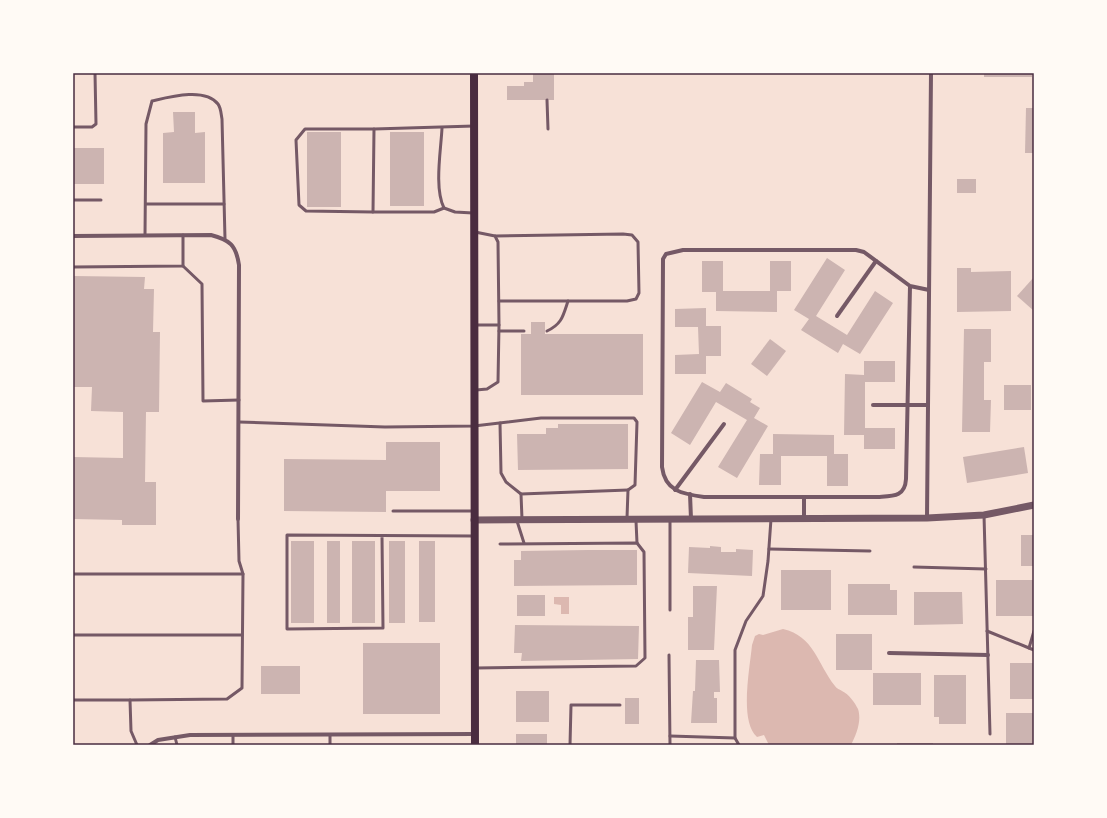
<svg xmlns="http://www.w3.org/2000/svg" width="1107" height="818" font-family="'Work Sans',sans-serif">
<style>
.water{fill:#dcb8b0}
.building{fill:#ccb4b1}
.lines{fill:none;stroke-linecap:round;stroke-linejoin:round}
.service{stroke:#755966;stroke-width:3}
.minor{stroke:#755966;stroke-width:4}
.tertiary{stroke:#755966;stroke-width:7}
.secondary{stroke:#4a2c40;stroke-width:8}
.neatline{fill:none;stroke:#4a2c40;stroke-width:1.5}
</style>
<rect width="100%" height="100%" fill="#f7e1d7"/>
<g class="water">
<path d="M554,597h15v17h-8v-9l-7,-1z"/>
<path d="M783,629c31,7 34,34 52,57 2,3 4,3 7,5 7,3 13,12 16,18 4,12 -2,26 -7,36h-82l-5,-10 -7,2c-18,-16 -7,-69 -5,-92l3,-9 4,-2 4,1z"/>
</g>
<g class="building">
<path d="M533,73h21v27h-47v-14h17v-4h9z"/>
<rect x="984" y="73" width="48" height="4"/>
<path d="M1026,108h8v45h-9z"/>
<path d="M173,112h22v21l10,-1v51h-42v-50l11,-1z"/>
<rect x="307" y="132" width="34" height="75"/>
<rect x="390" y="132" width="34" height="74"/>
<rect x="73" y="148" width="31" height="36"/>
<rect x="957" y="179" width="19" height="14"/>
<path d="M827,258l18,12 -29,46 31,19 28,-44 18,12 -33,51 -17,-10 -5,9 -37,-23 8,-11 -15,-9z"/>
<path d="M702,261h21v30h47v-30h21v30h-14v21l-61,-1v-19h-14z"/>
<path d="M957,268h14v4l40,-1v40l-54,1z"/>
<path d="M73,276l72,1 -1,12h10l-1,43h7l-1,80h-13l-1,70h11v43h-34v-5l-49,-1v-62l50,1v-46l-32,-1 1,-24h-19z"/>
<path d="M1034,277v34l-17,-15z"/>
<path d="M706,308v18h15v30h-15v18h-31v-19l24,-1 -1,-27h-23v-18z"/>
<path d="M531,322h14v12h98v61h-122v-61h10z"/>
<path d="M964,329h27v33h-7v38h7l-1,32h-28z"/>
<path d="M770,339l16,12 -19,25 -16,-12z"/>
<path d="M864,361h31v21h-30v46h30v21h-31v-14h-20l1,-61 19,1z"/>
<path d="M702,382l18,10 6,-9 26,16 -2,3 10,6 -6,10 14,8 -31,52 -19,-11 29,-47 -31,-18 -26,43 -19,-12z"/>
<rect x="1004" y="385" width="27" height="25"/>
<path d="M558,424h70v45l-110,1 -1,-36h29v-6h12z"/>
<path d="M773,434l61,1v19h14v32h-21v-30h-46v29h-22l1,-31h13z"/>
<path d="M386,442h54v49h-54v21l-102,-1v-52l102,1z"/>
<path d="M1024,447l4,26 -61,10 -4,-26z"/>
<rect x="1021" y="535" width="13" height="31"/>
<rect x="291" y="541" width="23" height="82"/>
<rect x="327" y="541" width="13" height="82"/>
<rect x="352" y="541" width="23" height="82"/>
<rect x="389" y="541" width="16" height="82"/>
<rect x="419" y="541" width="16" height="81"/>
<path d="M710,546l11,1v5h15v-3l17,1 -1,26 -64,-3 1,-26 21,1z"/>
<path d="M588,550h49v35l-123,1v-26h7v-9z"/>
<rect x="781" y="570" width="50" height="40"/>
<rect x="996" y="580" width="37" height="36"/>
<path d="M848,584h42v6h7v25h-49z"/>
<path d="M693,586h24l-3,64h-26v-33h5z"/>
<path d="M914,592h48l1,32 -49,1z"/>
<rect x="517" y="595" width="28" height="21"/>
<path d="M515,625l124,1 -1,33 -117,2 1,-8h-8z"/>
<rect x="836" y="634" width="36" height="36"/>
<rect x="363" y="643" width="77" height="71"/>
<path d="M696,660h23l1,32h-6v6h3v25h-26l2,-32h2z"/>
<rect x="1010" y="663" width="24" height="36"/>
<rect x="261" y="666" width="39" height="28"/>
<rect x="873" y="673" width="48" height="32"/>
<path d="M934,675h32v49h-27v-7h-5z"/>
<rect x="516" y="691" width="33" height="31"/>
<rect x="625" y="698" width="14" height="26"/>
<rect x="1006" y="713" width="28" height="31"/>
<rect x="516" y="734" width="31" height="11"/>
<rect x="897" y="743" width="36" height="2"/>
</g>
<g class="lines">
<g class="service">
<path d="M547,100l1,29"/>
<path d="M73,127h19l4,-3 -1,-51"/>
<path d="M442,128c-1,22 -8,60 2,80"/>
<path d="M73,200h28"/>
<path d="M146,204h78"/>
<path d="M373,212l-67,-1 -7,-6 -3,-65 9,-11h69"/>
<path d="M473,213l-18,-1 -11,-4 -10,4h-61l1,-83 100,-3"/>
<path d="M475,232l20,4 3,6 1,83"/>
<path d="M145,235l1,-111 6,-23c17,-4 53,-14 66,3 3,4 3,10 4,15l3,120"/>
<path d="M495,236l128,-2 9,1 6,7 1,51 -3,6 -9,2h-128"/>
<path d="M183,266l19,18 1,117 36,-1"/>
<path d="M73,267l110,-1v-31"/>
<path d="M499,331h25"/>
<path d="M547,331c15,-7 16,-15 21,-30"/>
<path d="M476,390l11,-1 11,-7 1,-57h-23"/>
<path d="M239,422l146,5 89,-1 67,-8h93l3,4 -2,63 -7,5 -1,28"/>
<path d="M500,423l1,50 5,9 15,12"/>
<path d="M393,511h81"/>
<path d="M984,515l6,219"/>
<path d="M522,519l-1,-25 107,-4"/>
<path d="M517,521l7,22"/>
<path d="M636,521l1,22"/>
<path d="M382,536l1,92 -96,1v-94l187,1"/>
<path d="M769,549l101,2"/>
<path d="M914,567l72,2"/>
<path d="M73,574h170"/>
<path d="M670,610v-91"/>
<path d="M987,631l42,17"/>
<path d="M1034,631l-5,17 5,2"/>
<path d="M73,635h169"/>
<path d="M669,655l1,90"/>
<path d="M476,668l160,-2 9,-8 -1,-106 -7,-9 -137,1"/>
<path d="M73,700h57"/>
<path d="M233,735v10"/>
<path d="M330,735v10"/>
<path d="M670,736l65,2"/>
<path d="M175,737l2,8"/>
<path d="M137,745l-6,-14 -1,-31 97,-1 15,-11 1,-114 -4,-13 -1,-42"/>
<path d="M570,745l1,-40h49"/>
<path d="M739,745l-4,-7v-88l11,-29 17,-25 5,-35 3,-42"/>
</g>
<g class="minor">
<path d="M73,236l138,-1c19,5 25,10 28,30l-1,254"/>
<path d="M910,286l-4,193c-1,18 -13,17 -28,18h-174c-22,-3 -39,-6 -42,-30l1,-208 3,-5 17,-4h173l8,2 46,34 19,4"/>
<path d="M837,316l39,-55"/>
<path d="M873,405h55"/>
<path d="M675,490l49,-66"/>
<path d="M690,494l1,25"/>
<path d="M804,497v22"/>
<path d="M927,518l4,-445"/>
<path d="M889,653l99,2"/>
<path d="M150,745l8,-5 32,-5 285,-1"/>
</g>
<path class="tertiary" d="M474,520l453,-2 57,-3 50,-10"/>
<path class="secondary" d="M474,73l1,672"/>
</g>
<rect width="1107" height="818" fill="none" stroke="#fffaf5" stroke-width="148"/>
<rect x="74" y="74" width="959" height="670" class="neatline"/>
</svg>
